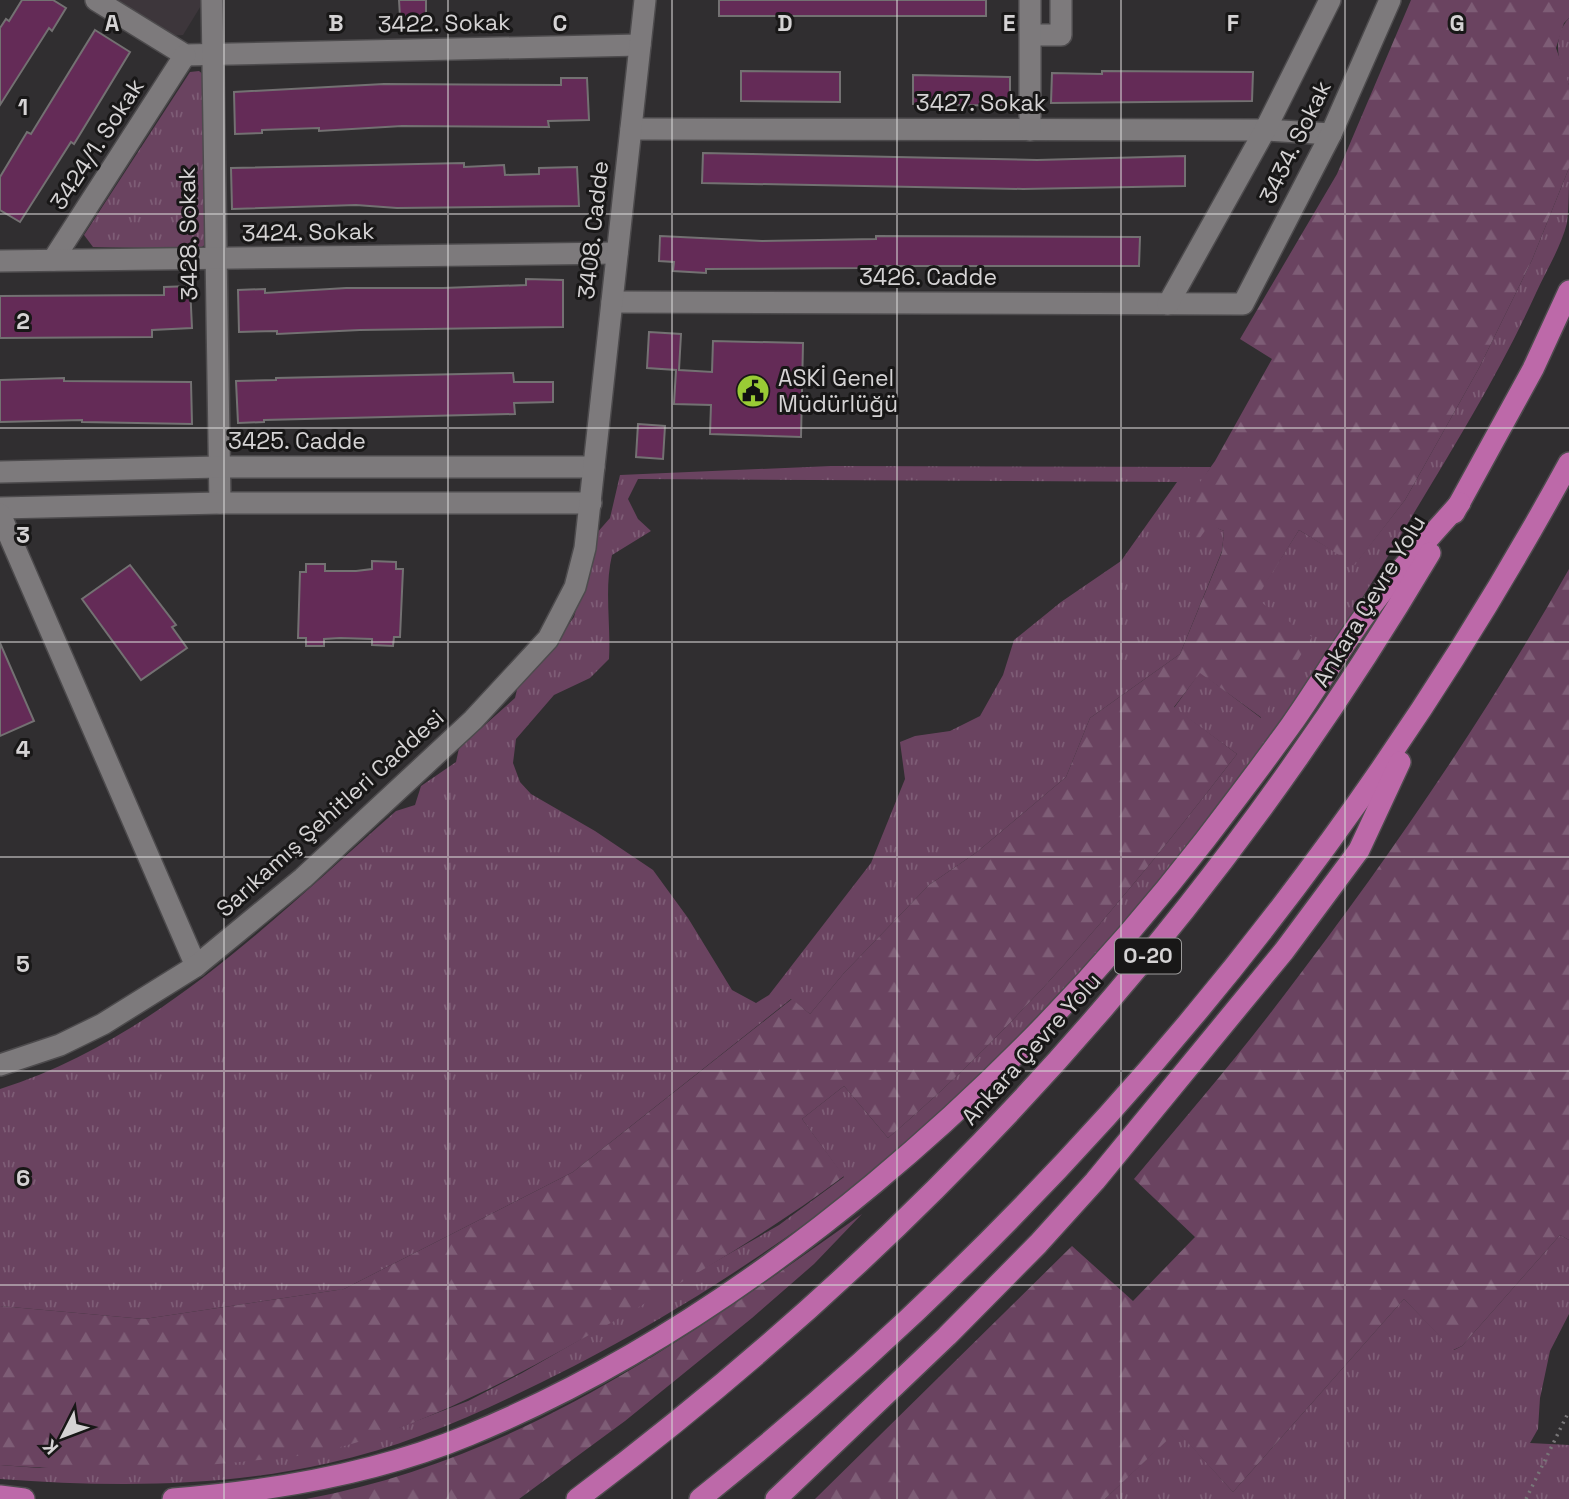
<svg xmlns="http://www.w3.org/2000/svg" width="1569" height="1499" font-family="'Space Grotesk',sans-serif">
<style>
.built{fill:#3d363b}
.grass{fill:url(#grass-tufts);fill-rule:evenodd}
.forest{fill:url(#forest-firs)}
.building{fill:#642b57;stroke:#737172;stroke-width:2}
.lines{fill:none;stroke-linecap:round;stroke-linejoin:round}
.minor-casing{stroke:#4d4b4d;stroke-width:24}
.motorway-casing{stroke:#4d4b4d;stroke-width:24}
.path{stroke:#787678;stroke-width:3.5;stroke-dasharray:2 5;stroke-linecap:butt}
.minor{stroke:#7d7a7c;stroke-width:21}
.motorway{stroke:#bd69a9;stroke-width:21}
.grid{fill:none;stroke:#d5d3d4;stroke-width:2;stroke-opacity:0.55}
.labels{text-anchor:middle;stroke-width:6;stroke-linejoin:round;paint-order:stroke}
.shield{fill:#181717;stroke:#9c9b9b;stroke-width:2}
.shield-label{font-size:21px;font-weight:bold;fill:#d5d3d4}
.street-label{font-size:23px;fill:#d5d3d4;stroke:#181717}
.poi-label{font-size:23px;fill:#d5d3d4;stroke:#181717;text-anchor:start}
.grid-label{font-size:23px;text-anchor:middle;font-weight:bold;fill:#d5d3d4;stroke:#181717;stroke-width:6;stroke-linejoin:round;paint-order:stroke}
</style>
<defs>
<pattern id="grass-tufts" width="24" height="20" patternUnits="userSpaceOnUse" patternTransform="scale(1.75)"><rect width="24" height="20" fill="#6a4360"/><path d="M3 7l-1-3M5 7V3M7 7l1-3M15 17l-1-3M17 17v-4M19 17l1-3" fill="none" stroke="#7e5d76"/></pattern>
<pattern id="forest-firs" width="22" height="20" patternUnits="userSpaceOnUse" patternTransform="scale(1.75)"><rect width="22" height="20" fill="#6a4360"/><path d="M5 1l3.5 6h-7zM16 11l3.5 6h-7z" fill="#7e5d76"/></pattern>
</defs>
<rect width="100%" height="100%" fill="#302e30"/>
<path class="built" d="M111,0h91v4l-19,31 -15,1z"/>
<g class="grass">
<path d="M1569,18v67c-11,-22 -18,-47 0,-67z"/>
<path d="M199,71l5,4 2,169 -7,5 -106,-2 -9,-12 106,-163z"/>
<path d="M1569,168c0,17 0,38 -2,55 -6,24 -21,48 -31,70 -38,84 -87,161 -134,240 -125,210 -284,421 -467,583 -27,24 -53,51 -82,73 -88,66 -182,127 -279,177 -79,40 -158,78 -245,97 -108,25 -220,24 -329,16v-14l40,3 358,-40 70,-27 54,-28 257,-148 65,-48 -42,-58 42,-33 44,52c132,-112 244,-248 349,-384l-63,-46 26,-36 61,46 -6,-119 44,-69 56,34 50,-64 74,-132 53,-108z"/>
<path d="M831,466l380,1c-19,26 -19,50 13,64l-2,20 -42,103 -90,64 -24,59 -89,75 -48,33 -85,88 -34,41 -19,-15 -218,173 -229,117 -200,30 -144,-13v-217c157,-50 275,-172 396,-278l19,-6 6,-19 35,-24 3,-14 56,-50 4,-17 37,-39 18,-25 22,-83 14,-16 10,-43zM638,479l539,3 -56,79 -60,41 -47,38 -11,35 -23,41 -30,15 -35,5 -15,6 5,37 -34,84 -102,132 -13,8 -24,-13 -44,-72 -35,-48 -58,-39 -64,-37 -11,-12 -7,-19 3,-24 38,-44 36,-17 19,-19c2,-35 -5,-70 3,-104l39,-24 -13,-12 -10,-20z"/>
<path d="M1560,1235l9,5v74l-19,37 -10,47 -2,31 -8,14 39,2v54h-464l72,-69 56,62 171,-193 50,51 8,-4z"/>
</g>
<g class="forest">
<path d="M1411,0h158v18l-5,5 -8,25 13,37v83l-37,92 -53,108 -74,132 -50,65 -56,-35 -43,69 56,38 -50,81 -62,-45 -26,34 63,47c-105,136 -217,272 -349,384l-44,-52 -42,33 42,57c-73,55 -149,99 -228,144 -96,54 -191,108 -299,133 -19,4 -39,4 -58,7 -86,10 -173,12 -259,5v-159l144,13 200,-30 229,-117 219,-173 18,15 34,-41 85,-88 48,-33 89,-75 24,-59 90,-64 42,-102 2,-21 -15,-6 -12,17 -8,-7 11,-53 15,-21 57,-102 -32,-20 97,-165z"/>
<path d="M1569,569v671l-9,-5 -98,111 -9,4 -49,-51 -171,193 -56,-61 -72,68h-290l257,-253 61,55 62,-64 -61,-58c50,-60 101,-119 148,-181 105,-137 203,-280 287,-429z"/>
<path d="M862,1214l-48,50 -62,54 -127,103 -106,78h-213c217,-41 381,-161 556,-285z"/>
</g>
<g class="building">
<path d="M22,0h31l13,8 -14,23 -3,-3 -49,77v-77l6,-9 3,2z"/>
<path d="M399,0h27v16l-26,1z"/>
<rect x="719" y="0" width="267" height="16"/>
<path d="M95,30l35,22 -56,92 -3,-2 -51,80 -20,-12v-33l27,-45 4,2z"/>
<path d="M741,71l99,1v30l-99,-1z"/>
<path d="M1102,71l151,1 -1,29 -201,2 1,-30 50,1z"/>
<path d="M913,75l97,2v29l-97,-2z"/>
<path d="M561,78h26l2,42 -41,1 1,6 -147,-1 -83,5v-3l-57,2v3l-27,1 -1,-42 150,-8 177,1z"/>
<path d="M703,153l334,7 148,-4v30l-162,3 -321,-6z"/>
<path d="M464,163v4l40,-2 1,10 34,-1v-6l38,-1 2,39 -182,2 -41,-3 -124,4 -1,-41z"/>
<path d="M660,236l102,5 114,-2v-3l264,1 -1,29h-278v2l-155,1v4l-33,-2 1,-9 -15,-1z"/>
<path d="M526,279l37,1v47l-203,3 -83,4v-3l-38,1 -1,-42 27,-1v4l81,-5h97l83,-3z"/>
<path d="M190,286l2,42 -40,2v7l-152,1v-42l164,-1v-8z"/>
<path d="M649,332l32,2 -2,36 33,2 1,-31 90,2 -2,94 -91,-3 1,-29 -37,-1 2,-34 -29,-2z"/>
<path d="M513,373l1,9h39v20l-39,1 1,11 -251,6v2l-26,1 -2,-42 40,-1v-2z"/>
<path d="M64,378v3l127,1 1,42 -110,-2v-2l-82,2v-42z"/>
<path d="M638,424l27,2 -2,33 -27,-2z"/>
<path d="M372,561l24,1v7h7l-3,68h-6l-1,9 -21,-1v-6l-32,-1 -16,1v7h-18v-8h-8l2,-66h6v-8h19v7h31l16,-2z"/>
<path d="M130,565l46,60 -4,2 15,21 -46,32 -59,-81z"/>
<path d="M0,643l34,78 -34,15z"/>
</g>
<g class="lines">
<defs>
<g id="minor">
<path d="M96,0l89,55 455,-10"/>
<path d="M212,0l8,503"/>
<path d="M1031,35h30v-35"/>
<path d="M631,129l634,1 66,4"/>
<path d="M1030,130v-130"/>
<path d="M53,260l132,-205"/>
<path d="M0,261l617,-8"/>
<path d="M612,302l631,2 88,-170 59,-134"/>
<path d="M1168,304l97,-174 65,-130"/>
<path d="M0,472l219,-5h375"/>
<path d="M0,508l220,-5h371"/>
<path d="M0,514l196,452"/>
<path d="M0,1065l60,-20 43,-21 93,-58 107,-88 170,-158 75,-81 27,-52 10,-39 60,-548"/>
</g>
<g id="motorway">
<path d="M1454,513l79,-144 36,-78"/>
<path d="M0,1496l24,3"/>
<path d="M173,1499c100,-8 202,-25 296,-64 284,-117 549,-354 736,-595 29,-38 58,-76 86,-115 26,-37 49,-76 76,-113 27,-38 62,-73 93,-109"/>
<path d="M577,1499c345,-259 633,-575 853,-946"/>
<path d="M700,1499c359,-287 649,-633 869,-1036"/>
<path d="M776,1499l171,-163 91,-92 57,-63 189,-230 75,-101 41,-88"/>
</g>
</defs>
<use href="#minor" class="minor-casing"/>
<use href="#motorway" class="motorway-casing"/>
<path class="path" d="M1526,1499l43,-88"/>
<use href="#minor" class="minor"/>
<use href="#motorway" class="motorway"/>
</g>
<path class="grid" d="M224,0v1499M448,0v1499M672,0v1499M897,0v1499M1121,0v1499M1345,0v1499M0,214h1569M0,428h1569M0,642h1569M0,857h1569M0,1071h1569M0,1285h1569"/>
<defs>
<symbol id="civic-disc" viewBox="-11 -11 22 22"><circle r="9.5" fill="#99cb35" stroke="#181717"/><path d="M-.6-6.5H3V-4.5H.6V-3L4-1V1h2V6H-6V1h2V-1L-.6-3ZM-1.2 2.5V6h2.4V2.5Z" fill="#111"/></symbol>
</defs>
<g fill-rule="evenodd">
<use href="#civic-disc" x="734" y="372" width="38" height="38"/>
</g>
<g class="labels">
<rect class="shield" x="1115" y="938.5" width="66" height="35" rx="5"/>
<g class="shield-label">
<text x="1148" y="963">O-20</text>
</g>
<g class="street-label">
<text transform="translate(444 23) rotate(-1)" y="8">3422. Sokak</text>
<text x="981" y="111">3427. Sokak</text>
<text transform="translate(1295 142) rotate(-64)" y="8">3434. Sokak</text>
<text transform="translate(97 144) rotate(-57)" y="8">3424/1. Sokak</text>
<text transform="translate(593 230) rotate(-84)" y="8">3408. Cadde</text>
<text transform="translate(308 232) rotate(-1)" y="8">3424. Sokak</text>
<text transform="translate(188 234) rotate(-91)" y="8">3428. Sokak</text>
<text x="928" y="285">3426. Cadde</text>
<text x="297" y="449">3425. Cadde</text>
<text transform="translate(1369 601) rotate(-59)" y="8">Ankara Çevre Yolu</text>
<text transform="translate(330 813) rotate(-42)" y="8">Sarıkamış Şehitleri Caddesi</text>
<text transform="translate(1031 1049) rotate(-48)" y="8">Ankara Çevre Yolu</text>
</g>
<g class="poi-label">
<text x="778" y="386">ASKİ Genel<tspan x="778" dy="26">Müdürlüğü</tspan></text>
</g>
</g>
<g class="grid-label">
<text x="112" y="31">A</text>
<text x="336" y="31">B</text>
<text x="560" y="31">C</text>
<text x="785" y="31">D</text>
<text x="1009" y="31">E</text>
<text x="1233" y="31">F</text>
<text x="1457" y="31">G</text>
<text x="23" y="115">1</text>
<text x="23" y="329">2</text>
<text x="23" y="543">3</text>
<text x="23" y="757">4</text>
<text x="23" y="972">5</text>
<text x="23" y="1186">6</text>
</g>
<g transform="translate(63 1436) rotate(228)" stroke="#181717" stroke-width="5" paint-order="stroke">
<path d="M0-5L12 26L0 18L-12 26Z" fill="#d5d3d4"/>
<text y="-10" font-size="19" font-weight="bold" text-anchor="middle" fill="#d5d3d4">K</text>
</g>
</svg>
